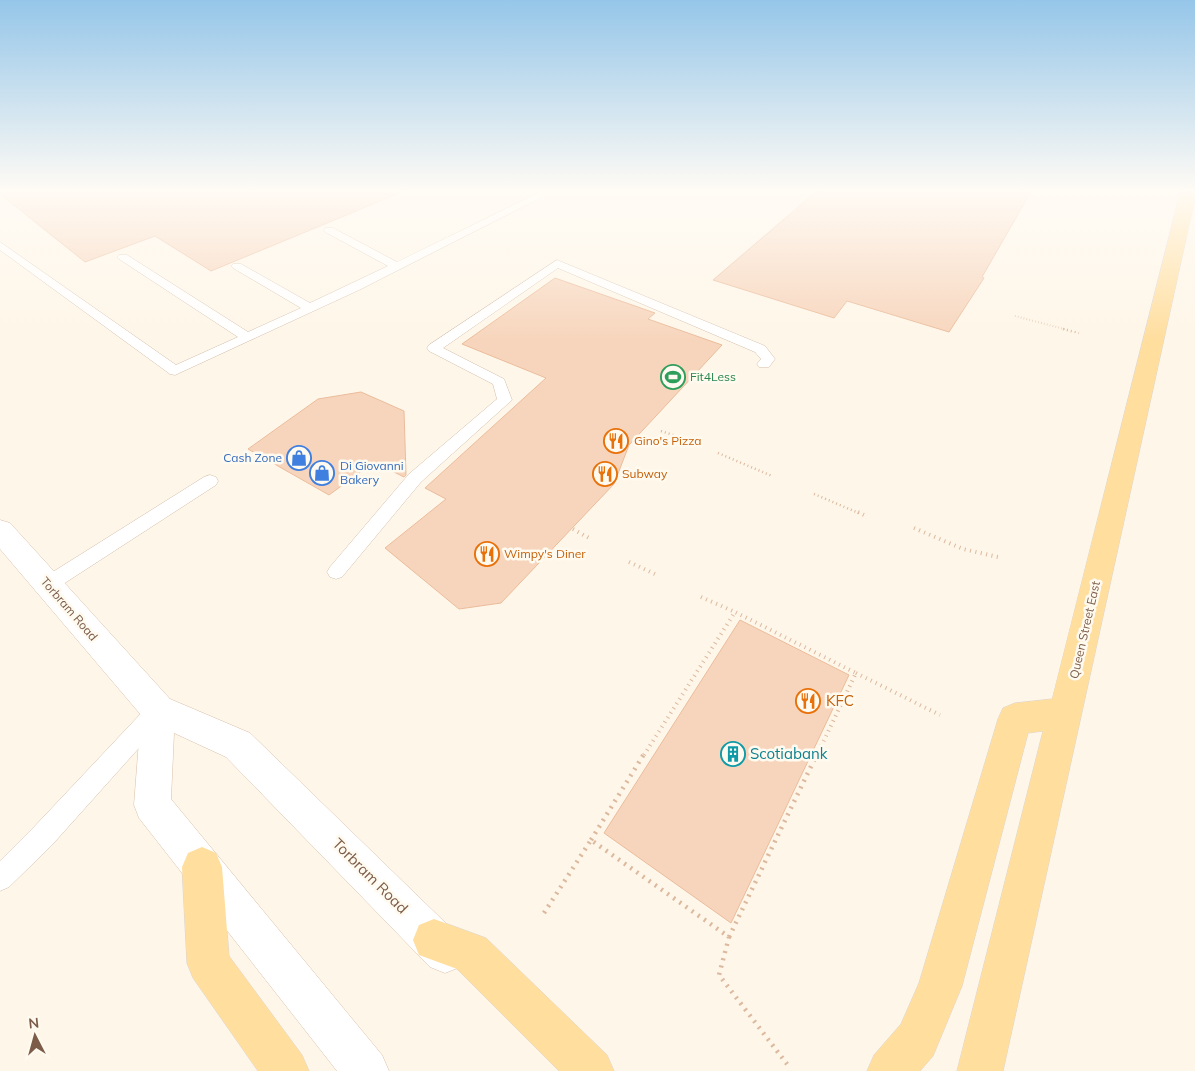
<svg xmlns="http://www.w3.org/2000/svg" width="1195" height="1071" font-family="Mulish,sans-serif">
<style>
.building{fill:#f7d5bc;stroke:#ebbc9b}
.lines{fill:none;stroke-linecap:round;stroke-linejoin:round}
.service-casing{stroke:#d3beab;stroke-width:1}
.secondary-casing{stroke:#d8c0ab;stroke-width:1}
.primary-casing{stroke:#ddd5cf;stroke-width:1}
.path-far3{stroke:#dcb89e;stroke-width:2;stroke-dasharray:0.5 2.5;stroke-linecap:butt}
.path-far2{stroke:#dcb89e;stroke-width:2.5;stroke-dasharray:1 3;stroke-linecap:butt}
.path-far1{stroke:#dcb89e;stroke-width:4;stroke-dasharray:1 4.5;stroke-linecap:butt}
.path{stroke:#dcb89e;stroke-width:4.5;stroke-dasharray:2 5.5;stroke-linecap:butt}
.service{fill:#fff;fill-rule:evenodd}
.secondary{fill:#fff;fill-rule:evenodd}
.primary{fill:#ffde9e;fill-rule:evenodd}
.labels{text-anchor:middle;stroke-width:5;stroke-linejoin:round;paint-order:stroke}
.leisure-label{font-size:12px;fill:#27864d;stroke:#fffaf0;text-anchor:start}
.food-label{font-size:12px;fill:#c56008;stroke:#fffaf0;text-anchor:start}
.shop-label{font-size:12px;fill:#366cbe;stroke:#fffaf0;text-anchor:end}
.street-label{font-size:12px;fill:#7c5c48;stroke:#fffaf0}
.near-food-label{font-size:15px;fill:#c56008;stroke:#fffaf0;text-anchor:start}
.near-culture-label{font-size:15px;fill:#0d838f;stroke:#fffaf0;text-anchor:start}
.near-street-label{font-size:15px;fill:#7c5c48;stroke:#fffaf0}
</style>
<rect width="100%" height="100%" fill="#fef6e8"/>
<g class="building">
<path d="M0,190h407l-196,81 -56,-35 -70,26 -85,-68z"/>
<path d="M818,190h214l-50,87 2,1 -35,54 -102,-31 -13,17 -121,-38z"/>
<path d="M555,278l100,35 -7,6 74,26 -93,100 -15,39 -113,119 -42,6 -74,-61 61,-49 -21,-11 121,-110 -84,-34z"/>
<path d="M361,392l43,19 2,64 -2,2 -30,-15 -45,33 -81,-46 70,-50z"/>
<path d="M740,620l109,55 -118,248 -127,-90z"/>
</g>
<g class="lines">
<defs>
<g id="service">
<path d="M544,190h12l-197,100 -184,85 -5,-1 -170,-124v-8l176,123 62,-28 -119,-78 -2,-2 2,-2h8l121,77 53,-24 -68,-40 -2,-2 2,-2h8l69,39 78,-37 -63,-34 -1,-2 1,-2h8l64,34z"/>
<path d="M557,260l208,86 10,13 -6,8h-10l-2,-3 4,-5 -6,-7 -197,-84 -115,80 61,31 8,21 -91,82 -79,95 -6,2 -6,-2 -3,-5 3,-5 79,-93 88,-75 -4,-15 -64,-33 -2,-3 2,-3z"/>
<path d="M210,475l6,2 2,4 -2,4 -162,105 -7,2 -7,-2 -2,-5 2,-5 164,-103z"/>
<path d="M156,703l8,3 3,7 -3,7 -112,125 -43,42 -9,4v-30l34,-34 114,-121z"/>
</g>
<path id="secondary" d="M0,520l10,3 160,176 80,34 210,204 6,15 -6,15 -15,6 -15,-6 -204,-210 -52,-24 -3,66 211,256 7,16h-52l-198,-253 -5,-13 7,-90 -141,-166z"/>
<g id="primary">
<path d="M1181,190h14v8l-192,873h-46l86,-340 -15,2 -66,253 -29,70 -13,15h-53l7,-16 27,-31 18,-41 79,-264 5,-11 12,-5 37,-4z"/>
<path d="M202,847l14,6 6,14 7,89 73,99 7,16h-51l-65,-93 -6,-15 -5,-96 6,-14z"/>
<path d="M434,919l52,19 121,117 7,16h-55l-102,-102 -38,-14 -6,-15 6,-15z"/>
</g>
</defs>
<use href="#service" class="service-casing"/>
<use href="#secondary" class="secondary-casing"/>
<use href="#primary" class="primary-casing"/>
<path class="path-far3" d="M1015,316l53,14"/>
<g class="path-far2">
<path d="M1063,329l16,4"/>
<path d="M661,431l15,5"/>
<path d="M718,453l54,23"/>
<path d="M814,494l47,20"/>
</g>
<g class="path-far1">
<path d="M858,512l8,4"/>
<path d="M914,528l49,21 35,8"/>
<path d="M573,529l16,9"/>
<path d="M629,562l28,13"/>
<path d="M701,597l34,15"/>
<path d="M856,673l84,42"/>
<path d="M644,755l91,-143 121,61 -39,82"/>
</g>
<g class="path">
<path d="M591,840l53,-86"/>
<path d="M544,913l47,-73 138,97 -10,38 71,93"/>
<path d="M729,937l88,-183"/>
</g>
<use href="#service" class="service"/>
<use href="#secondary" class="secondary"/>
<use href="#primary" class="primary"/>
</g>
<linearGradient id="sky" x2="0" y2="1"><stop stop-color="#95c6e9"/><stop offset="0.56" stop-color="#fffbf5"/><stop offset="1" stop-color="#fffbf5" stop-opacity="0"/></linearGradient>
<rect width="1195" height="340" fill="url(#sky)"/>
<defs>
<symbol id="stadium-ring" viewBox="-11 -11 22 22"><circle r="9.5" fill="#fffaf0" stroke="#2e9e5b" stroke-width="1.5"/><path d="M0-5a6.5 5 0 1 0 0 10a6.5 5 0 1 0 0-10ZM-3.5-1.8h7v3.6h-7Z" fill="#2e9e5b"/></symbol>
<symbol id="restaurant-ring" viewBox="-11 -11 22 22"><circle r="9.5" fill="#fffaf0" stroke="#e8710a" stroke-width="1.5"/><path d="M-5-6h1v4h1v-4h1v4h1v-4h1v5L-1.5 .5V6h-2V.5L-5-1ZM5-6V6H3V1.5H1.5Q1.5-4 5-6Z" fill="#e8710a"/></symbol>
<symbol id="shop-ring" viewBox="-11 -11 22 22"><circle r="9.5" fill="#fffaf0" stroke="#3f7fe0" stroke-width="1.5"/><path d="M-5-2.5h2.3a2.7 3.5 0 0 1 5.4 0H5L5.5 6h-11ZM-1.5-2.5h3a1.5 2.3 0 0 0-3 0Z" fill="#3f7fe0"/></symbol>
<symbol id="building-ring" viewBox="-11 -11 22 22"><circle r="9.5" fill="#fffaf0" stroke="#0f9aa8" stroke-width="1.5"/><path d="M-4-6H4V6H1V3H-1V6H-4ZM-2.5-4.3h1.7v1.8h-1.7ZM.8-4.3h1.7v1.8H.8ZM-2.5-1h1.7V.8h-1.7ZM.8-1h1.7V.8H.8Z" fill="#0f9aa8"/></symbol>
</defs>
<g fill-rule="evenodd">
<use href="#stadium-ring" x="659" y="363" width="28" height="28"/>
<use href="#restaurant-ring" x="602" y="427" width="28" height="28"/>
<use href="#shop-ring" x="285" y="444" width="28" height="28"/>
<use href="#shop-ring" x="308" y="459" width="28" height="28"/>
<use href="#restaurant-ring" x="591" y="460" width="28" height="28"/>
<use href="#restaurant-ring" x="473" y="540" width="28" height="28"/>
<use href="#restaurant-ring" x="794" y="687" width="28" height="28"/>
<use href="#building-ring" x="719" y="740" width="28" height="28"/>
</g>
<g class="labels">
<g class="leisure-label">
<text x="690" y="381">Fit4Less</text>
</g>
<g class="food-label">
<text x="634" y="445">Gino's Pizza</text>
<text x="622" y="478">Subway</text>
<text x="504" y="558">Wimpy's Diner</text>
</g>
<g class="shop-label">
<text x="282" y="462">Cash Zone</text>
<text x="340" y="470" text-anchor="start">Di Giovanni<tspan x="340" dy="14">Bakery</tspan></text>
</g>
<g class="street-label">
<text transform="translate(69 609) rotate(49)" y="4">Torbram Road</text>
<text transform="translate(1085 630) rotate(-77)" y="4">Queen Street East</text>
</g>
<g class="near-food-label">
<text x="826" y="706">KFC</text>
</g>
<g class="near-culture-label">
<text x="750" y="759">Scotiabank</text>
</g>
<g class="near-street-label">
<text transform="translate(370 876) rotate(45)" y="5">Torbram Road</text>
</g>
</g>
<g transform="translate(35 1036) rotate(354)" stroke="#fffaf0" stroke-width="4" paint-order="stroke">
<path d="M0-4L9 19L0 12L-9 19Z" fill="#7c5c48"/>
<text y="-8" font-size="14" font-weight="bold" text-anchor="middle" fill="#7c5c48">N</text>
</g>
</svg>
